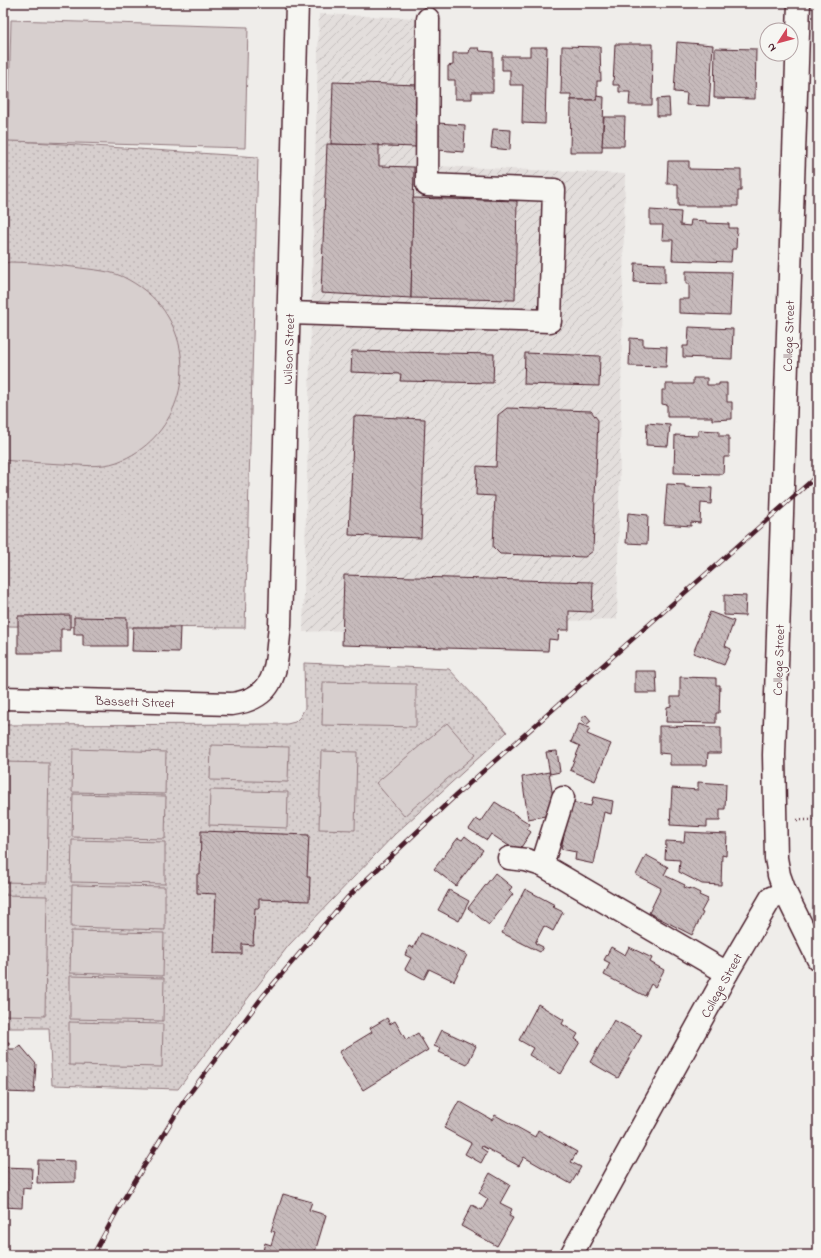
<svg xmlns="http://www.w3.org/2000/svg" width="821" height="1258" font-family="'Indie Flower',sans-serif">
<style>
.industrial{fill:url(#industrial-furrows)}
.grass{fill:url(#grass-dots);stroke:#90777c}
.garden{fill:#d7cfce;stroke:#90777c}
.building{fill:url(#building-back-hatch);stroke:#4a1f2b}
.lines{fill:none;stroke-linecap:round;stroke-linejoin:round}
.minor-casing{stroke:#4a1f2b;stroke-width:25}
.path{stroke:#4a1f2b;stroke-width:2.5;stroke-dasharray:1 3;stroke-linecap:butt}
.minor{stroke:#f6f6f2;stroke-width:22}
.rail-casing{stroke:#4a1f2b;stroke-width:4.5}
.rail{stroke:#f6f6f2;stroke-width:3;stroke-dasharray:9;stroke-linecap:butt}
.labels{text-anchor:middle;stroke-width:3;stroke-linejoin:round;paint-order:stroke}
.street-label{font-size:13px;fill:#4a1f2b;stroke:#f6f6f2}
</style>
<defs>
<pattern id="industrial-furrows" width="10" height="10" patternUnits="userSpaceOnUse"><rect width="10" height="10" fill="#e3dedc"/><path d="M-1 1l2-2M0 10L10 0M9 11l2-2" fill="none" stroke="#c4bebd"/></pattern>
<pattern id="grass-dots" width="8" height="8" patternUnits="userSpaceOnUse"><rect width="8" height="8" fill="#d7cfce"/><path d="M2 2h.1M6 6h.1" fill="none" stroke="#bab1b1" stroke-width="1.8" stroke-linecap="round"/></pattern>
<pattern id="building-back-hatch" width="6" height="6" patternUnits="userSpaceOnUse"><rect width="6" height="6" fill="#c6babb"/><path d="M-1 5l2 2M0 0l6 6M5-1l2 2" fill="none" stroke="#ac9fa1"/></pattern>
</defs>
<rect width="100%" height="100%" fill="#efedea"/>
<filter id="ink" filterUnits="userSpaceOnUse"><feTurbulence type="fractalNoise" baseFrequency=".025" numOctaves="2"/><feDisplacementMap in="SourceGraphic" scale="8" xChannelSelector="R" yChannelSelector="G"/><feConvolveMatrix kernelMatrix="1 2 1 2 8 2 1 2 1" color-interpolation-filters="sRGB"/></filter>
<g filter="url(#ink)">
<path class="industrial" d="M319,14l123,5 -7,147 190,8 -8,445 -314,13z"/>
<g class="grass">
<path d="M3,140l255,17 -13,471 -242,-2z"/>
<path d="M304,663l145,6 58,63 -112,102 -106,111 -111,144 -126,-4 -3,-57h-46v-303l284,-1 8,-2 5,-5 5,-9z"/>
</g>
<g class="garden">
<path d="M11,20l237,7 -3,121 -237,-7z"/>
<path d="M10,262c22,0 42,3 63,5 19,3 40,3 56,13 16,9 30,21 39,37 31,52 8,123 -51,145 -17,6 -36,3 -54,2 -20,-1 -40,-2 -60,-4v-196z"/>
<path d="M323,682l93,2v43l-94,-2z"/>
<path d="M447,723l28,32 -71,61 -28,-33z"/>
<path d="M211,745l78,2 -1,35 -78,-2z"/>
<path d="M73,749l93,3 -1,42 -93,-2z"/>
<path d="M321,751l36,1 -2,78 -36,-1z"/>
<path d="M3,762l46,1 -2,120 -44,-1z"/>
<path d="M210,790l78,2 -1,36 -78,-3z"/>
<path d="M73,794l93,2 -1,43 -93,-2z"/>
<path d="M72,840l93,2v42l-94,-2z"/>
<path d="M72,885l93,2v43l-94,-3z"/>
<path d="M3,895l44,1 -2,120 -42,-1z"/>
<path d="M71,931l93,2 -1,43 -93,-3z"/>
<path d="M70,976l94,2 -1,43 -93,-2z"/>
<path d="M69,1022l94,2 -1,43 -93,-2z"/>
</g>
<g class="building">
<path d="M677,42l36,3 -4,61 -23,-1 1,-12 -13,-1z"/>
<path d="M615,44h38l-1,61h-23l1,-13h-11v-7h-6z"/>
<path d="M562,46l38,1 1,34h-4v19h-26v-6h-10z"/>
<path d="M530,47h17l-2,77 -23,-1 1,-38h-13v-15h-8v-14h28z"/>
<path d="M470,48h9l1,3 13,1v40h-21v7h-17v-19h-7v-14l5,-1v-12h16z"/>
<path d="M715,48l41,1 -1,50 -41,-1z"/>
<path d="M333,82l85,3 -2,62 -85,-3z"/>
<path d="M597,96l7,1 -2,55h-32l1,-52h26z"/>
<path d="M669,98l1,18h-13v-17z"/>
<path d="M604,117h21l-1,29h-22z"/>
<path d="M438,123l27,2 -1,27 -27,-2z"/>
<path d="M493,129l18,1 -1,20 -19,-2z"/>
<path d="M327,144l52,1v21l35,1 -3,131 -90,-5z"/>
<path d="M668,161h21v8l52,1v21h-3v15h-60v-22h-11z"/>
<path d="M413,198l104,3 -2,99 -104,-2z"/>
<path d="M650,210l31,2 -1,13 10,1 1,-6 15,1v2l23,1v4h8l-1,21h-4l-1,13 -59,-2 1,-20h-11l1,-15h-13z"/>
<path d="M635,263l30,1v19l-31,-1z"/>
<path d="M686,271l46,1 -2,43 -51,-2v-14h10v-15h-3z"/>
<path d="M689,327l44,2 -1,30 -49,-2v-11h5z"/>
<path d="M630,338l13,1v7l24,1 -1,20 -37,-1z"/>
<path d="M352,351l142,3 -1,29 -93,-2 1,-7 -50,-2z"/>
<path d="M525,353l75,3 -1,30 -75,-2z"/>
<path d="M693,378h14v7h12v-2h8v19h5v17l-20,1v-3h-45v-12l-5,-1v-14h4v-6h27z"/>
<path d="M507,408l84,3 7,9 -5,131 -8,6 -85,-3 -7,-7 2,-51 -19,-1 1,-29 19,1 2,-52z"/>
<path d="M354,416l71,3 -4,119 -72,-3z"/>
<path d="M647,423l23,2 -2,21 -22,-1z"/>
<path d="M698,430l21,1v5h10v21h-5l-1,17 -49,-1 1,-38 23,1z"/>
<path d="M667,484l18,1v2l27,1 -1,16 -10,-1 -1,20 -9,-1v4l-27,-2z"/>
<path d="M628,513l20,2 -1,29 -21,-1z"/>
<path d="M344,575l249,7 -1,30 -23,-1v19h-10l-1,10 -9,-1 -1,12 -206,-6z"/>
<path d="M724,595l22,1 -1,20 -21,-1z"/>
<path d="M710,612l24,9 -9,25 6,3 -7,16 -31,-12z"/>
<path d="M70,615v14h-9v24h-43v-37z"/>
<path d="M74,617l53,1v28h-44v-12h-9z"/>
<path d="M133,627h47l-1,25 -47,-1z"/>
<path d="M635,671h21l1,22h-22z"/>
<path d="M680,677l36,1v7h4l-1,28h-3v10l-50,-1 1,-15 4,-1v-9h9z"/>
<path d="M586,715l5,6 -5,4 -5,-6z"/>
<path d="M579,724l11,4 -3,6 24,10 -16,37 -25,-11 10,-24 -9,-4z"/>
<path d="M659,726l62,1v26h-13l-1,12h-37v-11l-11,-1z"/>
<path d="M557,751l3,21 -10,2 -4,-22z"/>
<path d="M549,772l6,38 -4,5 -23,4 -6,-42z"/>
<path d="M698,782l28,2 -1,25h-5v12h-13v6l-37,-2 2,-37 26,2z"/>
<path d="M593,797l20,4 -2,13 -7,-2 -10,52 -19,-4 1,-8 -15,-3 10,-47 20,4z"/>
<path d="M495,802l35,22 -3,5 4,3 -13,20 -27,-18 -4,6 -18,-11 7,-10 5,3z"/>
<path d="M201,831l108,4 -2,42h3l-1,24 -50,-2v9h-4l-2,37 -11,-1v10l-28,-1 2,-59 -19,-1v-19h3z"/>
<path d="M685,832l42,2 -1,22 -4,-1 -1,30 -19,-1 -23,-12 1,-12 -15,-1 1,-18 18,1z"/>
<path d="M465,836l18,14 -27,36 -22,-17 24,-31 4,2z"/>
<path d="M646,855l22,12 -4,8 21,10 -1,2 5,2 1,-1 10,5 -1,2 9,4 -7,13 2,1 -11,22 -43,-22 12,-25 -25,-13z"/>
<path d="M495,873l17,14 -3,4 4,3 -24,31 -21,-17z"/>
<path d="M525,889l30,16 -2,2 10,5 -10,19 -9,-5 -9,17 8,4 -3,5 -38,-19z"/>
<path d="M449,890l20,11 -10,20 -21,-11z"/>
<path d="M421,933l46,22 -13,26 -25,-12 -5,10 -19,-10 6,-11 -6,-3 4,-9 4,2z"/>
<path d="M611,947l14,8 4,-8 23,11 -2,4 14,8 -9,17 -4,-3 -6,12 -41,-21 6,-12 -6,-3z"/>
<path d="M538,1004l26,16 -2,4 16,10 -3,5 5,3 -19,32 -32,-19 4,-7 -14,-8z"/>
<path d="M387,1018l3,6 5,-3 11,19 12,-7 10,17 -65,40 -24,-38 33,-20 -2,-4z"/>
<path d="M614,1020l28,15 -24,43 -28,-16z"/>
<path d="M442,1030l34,16 -9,19 -28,-13 2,-3 -7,-3z"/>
<path d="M3,1042h6v7h6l5,-4 16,19 -2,29 -31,-1z"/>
<path d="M459,1101l33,19 3,-5 40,22 3,-7 39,22 -6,10 10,5 -10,17 -47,-27 -5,9 -37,-20 -1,2 6,4 -6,11 -16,-9 6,-11 -27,-15z"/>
<path d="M38,1160l37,1v21l-38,1z"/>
<path d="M3,1167l29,1 -1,21 -8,-1 -1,20 -19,-1z"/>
<path d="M490,1173l20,12 -10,18 12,6 -3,7 4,2 -16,28 -36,-20 11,-21 10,5 6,-11 -9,-6z"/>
<path d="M283,1194l29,8 -3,8 17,5 -12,40h-48l-4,-1 3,-11 6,2 4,-13 -4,-1z"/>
</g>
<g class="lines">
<defs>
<g id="minor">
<path d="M799,3l-25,752 2,103 3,17 6,17 33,67"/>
<path d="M289,313l261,8 4,-131 -127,-5 1,-166"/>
<path d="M3,698l229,6c48,-7 43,-38 48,-78l17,-623"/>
<path d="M509,858l17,2 16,5 185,108"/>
<path d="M542,865l21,-67"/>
<path d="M571,1255l156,-282 44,-75 14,-6"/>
</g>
</defs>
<use href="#minor" class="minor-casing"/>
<path class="path" d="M797,820h21"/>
<use href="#minor" class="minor"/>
<defs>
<path id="rail" d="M93,1255l29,-53 62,-101 79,-105 84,-98 107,-101 364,-322"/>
</defs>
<use href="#rail" class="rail-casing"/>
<use href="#rail" class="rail"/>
</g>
</g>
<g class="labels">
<g class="street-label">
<text transform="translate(788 336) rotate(-88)" y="5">College Street</text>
<text transform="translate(288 349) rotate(-88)" y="5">Wilson Street</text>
<text transform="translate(778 660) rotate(-88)" y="5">College Street</text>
<text transform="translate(135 701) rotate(2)" y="5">Bassett Street</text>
<text transform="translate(721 985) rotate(-61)" y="5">College Street</text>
</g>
</g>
<rect width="821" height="1258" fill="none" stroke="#f6f6f2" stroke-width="16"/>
<rect x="8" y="8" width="805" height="1242" fill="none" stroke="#4a1f2b" stroke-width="1.5" filter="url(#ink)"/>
<g transform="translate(779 42) rotate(234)"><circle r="19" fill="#f6f6f2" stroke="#b1a0a2"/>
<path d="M0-3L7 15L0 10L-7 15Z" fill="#d1495b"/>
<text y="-6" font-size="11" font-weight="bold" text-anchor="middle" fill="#4a1f2b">N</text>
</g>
</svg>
